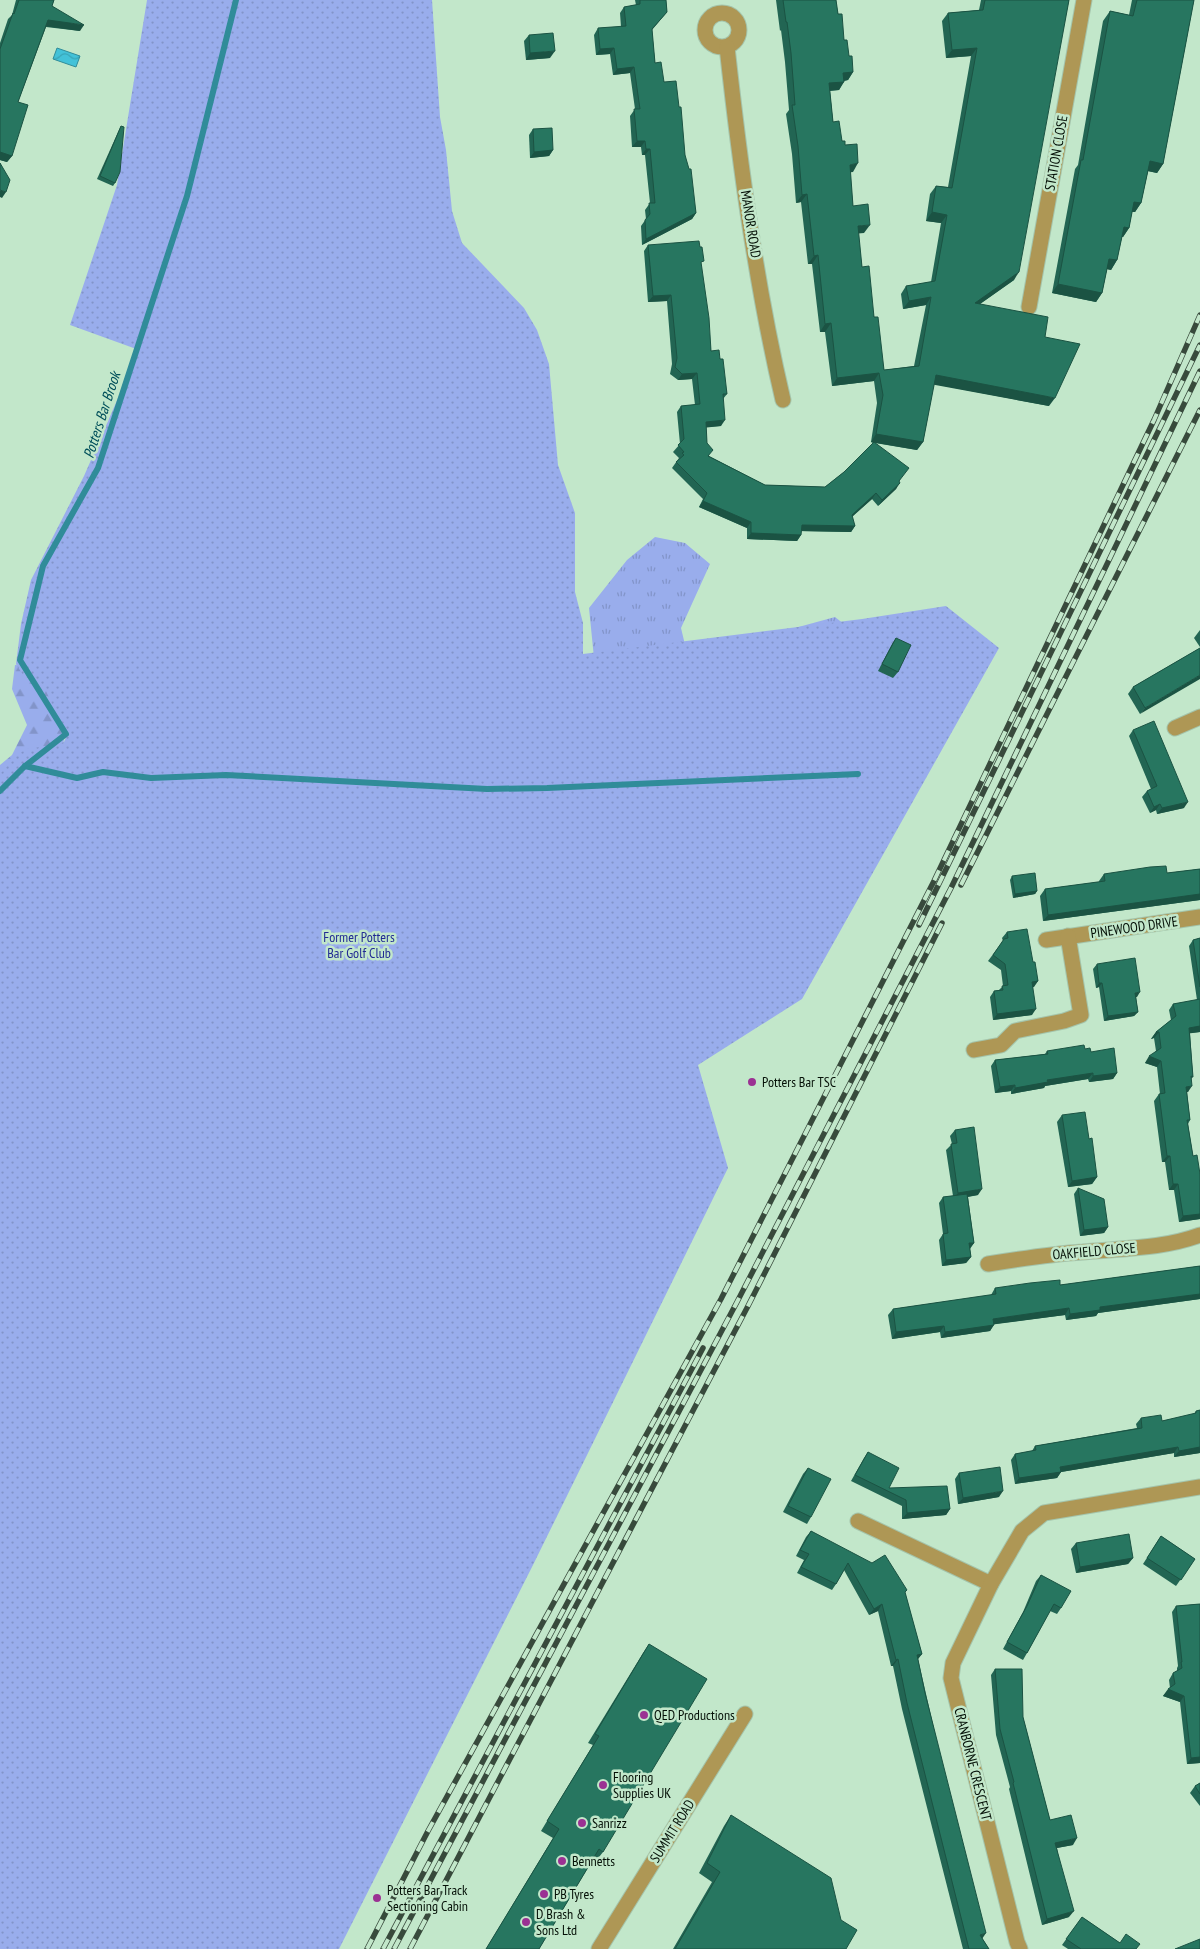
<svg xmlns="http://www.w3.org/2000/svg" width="1200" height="1949" font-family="'PT Sans Narrow',sans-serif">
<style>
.grass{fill:url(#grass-tufts)}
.forest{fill:url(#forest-firs)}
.park{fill:url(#park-dots)}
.water{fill:url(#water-waves);stroke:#308c99}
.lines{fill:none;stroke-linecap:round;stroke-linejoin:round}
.stream{stroke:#308c99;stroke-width:6}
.minor-casing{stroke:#a4c4ab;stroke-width:17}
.minor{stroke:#ae9755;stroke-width:15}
.rail-casing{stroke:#384a3c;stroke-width:5.5}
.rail{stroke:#c2e7ca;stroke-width:4;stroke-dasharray:11;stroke-linecap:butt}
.wall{fill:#226553}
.shaded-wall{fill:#1b5343}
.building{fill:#277660;stroke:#1b5343}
.poi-dot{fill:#9b3193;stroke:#c2e7ca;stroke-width:2}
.labels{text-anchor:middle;stroke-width:5;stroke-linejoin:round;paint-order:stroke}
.street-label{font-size:14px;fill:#040f06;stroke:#c2e7ca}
.park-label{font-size:14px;fill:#212a94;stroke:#c2e7ca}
.poi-label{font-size:14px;fill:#040f06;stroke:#c2e7ca;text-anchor:start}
.water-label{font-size:15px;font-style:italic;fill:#004f5a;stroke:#c2e7ca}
</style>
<defs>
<pattern id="grass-tufts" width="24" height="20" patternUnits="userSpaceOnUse" patternTransform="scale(1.25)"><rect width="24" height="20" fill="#99adec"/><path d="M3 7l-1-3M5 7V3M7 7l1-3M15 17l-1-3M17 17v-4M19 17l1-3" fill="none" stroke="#8294c9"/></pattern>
<pattern id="forest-firs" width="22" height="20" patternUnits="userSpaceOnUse" patternTransform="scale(1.25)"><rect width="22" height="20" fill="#99adec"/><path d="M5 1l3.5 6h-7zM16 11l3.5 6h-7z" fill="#8294c9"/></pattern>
<pattern id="park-dots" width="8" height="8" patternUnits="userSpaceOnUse" patternTransform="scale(1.25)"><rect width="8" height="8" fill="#99adec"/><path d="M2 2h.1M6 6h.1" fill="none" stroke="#8294c9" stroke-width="1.8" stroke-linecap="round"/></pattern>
<pattern id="water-waves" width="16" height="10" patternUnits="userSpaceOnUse" patternTransform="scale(1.25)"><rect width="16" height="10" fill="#43c2d8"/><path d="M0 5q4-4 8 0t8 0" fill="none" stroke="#39a6b8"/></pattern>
</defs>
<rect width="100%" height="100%" fill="#c2e7ca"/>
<path class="grass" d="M655,537l30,6 25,21 -29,64 6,25 42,-7 106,-29 24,19 -263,42 -7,-70 38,-48z"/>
<path class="forest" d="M15,665l18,1 34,60 -5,23 -62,85v-69l12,-10 15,-30 -15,-36z"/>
<path class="park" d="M147,0h285l8,117 6,33 6,61 10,32 62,65 13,22 12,34 9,101 17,48v79l8,31v31l279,-35 84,-13 53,42 -197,351 -104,66 30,103 -195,397 -194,384h-339v-1175l19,-21 8,-4 32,-5 5,-2 2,-5 -3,-10 -18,-38 -22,-14 -7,-11 5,-40 10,-44 53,-104 55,-126 -69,-25 47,-140z"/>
<path class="water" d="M57,48l23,8 -4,11 -23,-8z"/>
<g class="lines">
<g class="stream">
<path d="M25,766l52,12 26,-6 48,6 75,-3 261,14 60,-1 311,-14"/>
<path d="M0,791l25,-25 41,-32 -46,-74 23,-94 55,-98 89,-272 49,-196"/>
</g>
<defs>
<g id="minor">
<circle cx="722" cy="30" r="17"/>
<path d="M727,47c13,118 29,238 56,353"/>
<path d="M1029,307l55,-307"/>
<path d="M1175,728l25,-11"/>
<path d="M1046,940l154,-23"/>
<path d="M974,1050l27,-5 14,-14 49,-10 17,-6 -13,-79"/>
<path d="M988,1264c31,-5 63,-10 95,-12 40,-4 79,-3 117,-17"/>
<path d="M858,1521l133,63"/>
<path d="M599,1949l146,-235"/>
<path d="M1020,1949l-3,-7 -66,-264 2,-15 38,-79 31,-53 22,-18 156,-26"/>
</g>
</defs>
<use href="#minor" class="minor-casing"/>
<use href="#minor" class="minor"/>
<defs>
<g id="rail">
<path d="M961,885l239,-475"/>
<path d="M919,925l281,-580"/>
<path d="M367,1949l61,-118 293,-532 213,-418 220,-461 46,-105"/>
<path d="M383,1949l320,-601"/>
<path d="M394,1949l343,-647 214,-414 249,-517"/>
<path d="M410,1949l338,-643 194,-383"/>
</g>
</defs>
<use href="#rail" class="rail-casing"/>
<use href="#rail" class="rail"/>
</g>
<g class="wall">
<path d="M16,0h38l-2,6 28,25 -34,-4 -28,75 -6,54 -5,6 -7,-2v-117l8,-24 4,-4z"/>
<path d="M635,0h31l1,12 -15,18 3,33 9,19 21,73 11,58 -4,6 -50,26 -1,-19 5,-7 -1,-9 5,-7 -5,-48h-3l-1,-8h-9l-2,-31 5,-7 -5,-36 -17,2 -3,-21 -14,1 -2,-20 4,-7 23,-1 -1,-14 4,-6 12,-2z"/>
<path d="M776,0h60l2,14 6,26 9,32 -5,8 -4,1 -5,9 -9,1 3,31 9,19 3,4 8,27h-3l3,34 11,27h-6l4,34 12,50 10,53 30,-4 12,-61 -23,4 -2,-15 5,-8 25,-4 10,-59 -15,-2 4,-27 6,-8 12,1 23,-131 -25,2 -4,-37 6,-8 31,-3 2,-10h88l-55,280 -34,24 65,33 4,69 -115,-22 -11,58 -6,8 -42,-7 24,39 -3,7 -18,17 -6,-7 -20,18 3,9 -4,6 -50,-1v4l-4,6 -50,-2v-11l-48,-21 4,-8 -31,-31 7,-10 -6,-6 7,-8 -3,-32 4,-6 14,-1 -3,-26 -14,1 -8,-6 2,-10 -5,-63 -19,1 -4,-51 4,-6 53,20 10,86 9,8 7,35 -4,5 -2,27 -15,1 1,16 2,13 56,29 60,2 19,-15 29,-29 -2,-1 6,-39 -3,-22 -42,5 -7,-54h-5l-8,-68h-4l-7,-62 -5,1 -4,-49 -6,-40 3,-4 -4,-48 -4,-32 -1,1z"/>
<path d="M1132,0h62l-31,164 -6,9 -9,-2 -7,32 -6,9h-3l-3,16 -6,9h-1l-5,23 -6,10 -4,-1 -5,24 -6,9 -44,-9 23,-124 3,-4 25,-144 7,-10 19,4z"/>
<path d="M529,35l21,23 -24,2 -2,-19z"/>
<path d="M121,126l-6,57 -2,3 -16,-7 22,-49z"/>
<path d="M533,129l20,21 -4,6 -19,2 -1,-23z"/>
<path d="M1200,630v17l-6,-9z"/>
<path d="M896,638l2,34 -5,6 -15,-7 14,-27z"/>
<path d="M1200,648l-60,66 -12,-20 5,-7z"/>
<path d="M1133,730l51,78 -27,6 -1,-4 -6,3 -8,-16 5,-6 4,-2 -22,-53z"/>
<path d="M1200,869v31l-157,21 -3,-25 5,-7 54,-7v-1l5,-7 63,-1z"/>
<path d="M1012,876l25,15 -2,3 -22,4 -3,-18z"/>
<path d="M1007,932l26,30 5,19 -5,6 -1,28 -39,5 -3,-23 4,-6 5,-1 4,-4 -2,-16 -13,-9 15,-20 -1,-3z"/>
<path d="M1200,938v94l-10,1 3,44 -2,2 -3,13h-1l3,28 -2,4 5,32 7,18v45l-21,3 -5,-32h-5l-4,-28h-3l-8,-61 5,-7h1l-3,-27 -12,-4 11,-12 -2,-13 -3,1 5,-7 15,-12 -2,-10 4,-6 24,-4 -8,-54 4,-6z"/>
<path d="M1097,964l40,33h-1l2,15 -4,4 -30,5 -5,-34 -3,1 -3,-19z"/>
<path d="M1085,1049l6,3 26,21 -4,6 -24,3 -1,-3 -43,7 -1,2 -33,6v-3l-16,2 -4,-27 4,-6 50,-6 2,-3z"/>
<path d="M1062,1115l35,62 -5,7 -24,3 -11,-65z"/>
<path d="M955,1130l23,65 -10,2 6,46 -4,6 1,8 -5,6 -24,3 -3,-26 4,-6 -4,-31 4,-6 10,-1 -7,-46 6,-6 -2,-8z"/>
<path d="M1078,1188l30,39 -4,6 -24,3 -6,-42z"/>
<path d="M1200,1266v33l-102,14 -2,3 -30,4 -1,-5 -71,9 -4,7 -49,7 -1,-6 -48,7 -4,-24 5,-6 98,-14 4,-7 65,-3z"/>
<path d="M1196,1411l4,42 -26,4v-4l-113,19 -4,6 -42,6 -4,-24 4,-6 17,-3 3,-5 102,-18 -1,-4 5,-6 21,3 32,-7z"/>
<path d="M868,1452l21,36 61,21 -4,6 -44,4v-13l-51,-25 13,-23z"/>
<path d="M808,1468l3,49 -4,7 -24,-12 20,-38z"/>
<path d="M959,1473l40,24 -41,7 -3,-25z"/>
<path d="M811,1531l94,62 17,61 -4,5 64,279 7,11h-26l-61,-240 -9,-43h-2l-13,-55 -9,4 -25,-45 -8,14 -4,6 -35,-17 7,-13 -8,-4 10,-19z"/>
<path d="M1161,1536l34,23 -19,27 -33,-22z"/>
<path d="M1076,1543l57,15 -5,6 -52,9 -5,-24z"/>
<path d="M1041,1575l20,33 -4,6 -7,-3 -23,42 -4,7 -20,-11 20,-37 13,-31z"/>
<path d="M1200,1604v159l-13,1 -7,-62 -17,-6 7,-8 -1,-8 4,-7 4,-2v-3l1,-2 -6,-54 4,-6z"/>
<path d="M649,1644l-46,208 -7,9 -3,-2 -54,90h-53l67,-111 -12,-7 52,-86 -5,-2 55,-90z"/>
<path d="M995,1669l28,48 27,103 23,25 -16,3 12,69 -27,8 -33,-136 1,-2 -14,-52 -5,-60z"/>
<path d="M1200,1783v23l-10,-13 5,-7z"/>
<path d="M731,1815l115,134h-173l39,-67 -13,-9 25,-47z"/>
<path d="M1082,1917l38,26 16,6h-68l-6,-4z"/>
</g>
<g class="shaded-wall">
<path d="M48,20l36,5 -4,6 -36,-5z"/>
<path d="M614,48l-4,6 -14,1 4,-6z"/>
<path d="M977,48l-6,8 -25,2 6,-8z"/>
<path d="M555,51l-5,7 -24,2 4,-7z"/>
<path d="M634,67l-4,6 -17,2 4,-6z"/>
<path d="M853,72l-5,8 -11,2 6,-9z"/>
<path d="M844,82l-5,8 -16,1 6,-8z"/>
<path d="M637,141h8l-4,6h-9z"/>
<path d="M646,149h4l-5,6h-3z"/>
<path d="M553,150l-4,6 -19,2 4,-6z"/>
<path d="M0,152l12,4 -5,6 -7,-2z"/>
<path d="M1150,161l13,3 -6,9 -14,-3z"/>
<path d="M858,163l-5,9 -9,1 6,-8z"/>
<path d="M0,190l6,2 -4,6 -2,-1z"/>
<path d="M807,194l-6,8 -5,1 6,-8z"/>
<path d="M1134,202l7,1 -6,9 -7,-1z"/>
<path d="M932,212l15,3 -6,8 -15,-2z"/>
<path d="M696,213l-4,6 -50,26 4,-6z"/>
<path d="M870,225l-6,8 -12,1 6,-8z"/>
<path d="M1124,227l5,1 -6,9 -6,-1z"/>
<path d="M818,255l-6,9h-4l6,-8z"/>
<path d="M1109,259l8,1 -6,10 -9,-2z"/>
<path d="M1019,272l-5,8 -44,31 5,-8z"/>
<path d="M1058,284l44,9 -6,9 -44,-9z"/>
<path d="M671,295l-4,6 -19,1 5,-6z"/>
<path d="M931,297l-5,8 -23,4 6,-8z"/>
<path d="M831,323l-6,9h-5l5,-8z"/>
<path d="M697,373l-5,6 -14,1 4,-6z"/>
<path d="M879,373l-5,8 -42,5 5,-8z"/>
<path d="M936,375l119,23 -6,8 -119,-22z"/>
<path d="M725,420l-4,6 -19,2 4,-6z"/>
<path d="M876,434l47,8 -6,8 -46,-8z"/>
<path d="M900,483l-4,6 -18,17 4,-6z"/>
<path d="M876,493l-4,6 -25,22 5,-6z"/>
<path d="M703,501l48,21 -4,6 -48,-21z"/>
<path d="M802,525l53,1 -4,6 -54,-1z"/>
<path d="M751,533l50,2 -4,6 -50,-2z"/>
<path d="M1200,675v4l-60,35 5,-6z"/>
<path d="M1188,802l-4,6 -27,6 5,-6z"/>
<path d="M1160,804l-4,6 -6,3 4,-6z"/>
<path d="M1037,891l-2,3 -22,4 2,-4z"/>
<path d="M1200,894v6l-157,21 5,-6z"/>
<path d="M1038,981l-4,6 -6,1 4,-6z"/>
<path d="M1099,983h3l-3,4 -3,1z"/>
<path d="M1140,992l-3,5 -5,1 3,-5z"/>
<path d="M1036,1009l-4,6 -39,5 4,-6z"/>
<path d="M1138,1012l-4,4 -30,5 4,-5z"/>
<path d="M1200,1026v6l-15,2 4,-6z"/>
<path d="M1156,1032h3l-5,6 -3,1z"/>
<path d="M1149,1056l12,5 -4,6 -12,-4z"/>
<path d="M1093,1073l-5,6 -43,7 -1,2 -33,6 4,-6 32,-8z"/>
<path d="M1117,1073l-4,6 -24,3 4,-6z"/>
<path d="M1015,1085l-4,6 -16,2 5,-6z"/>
<path d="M1192,1086l-4,6 -6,1 4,-6z"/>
<path d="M1167,1156h3l-5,6h-3z"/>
<path d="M1097,1177l-5,7 -24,3 4,-6z"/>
<path d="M1173,1184h5l-4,6h-5z"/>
<path d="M982,1189l-4,6 -25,4 5,-6z"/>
<path d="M1200,1214v5l-21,3 4,-6z"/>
<path d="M1108,1227l-4,6 -24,3 4,-6z"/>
<path d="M969,1243h5l-5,6z"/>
<path d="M971,1257l-5,6 -24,3 4,-6z"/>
<path d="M1200,1294v5l-102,14 -2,3 -30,4 4,-6 30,-7z"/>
<path d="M1069,1308l-4,7 -76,10 4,-6z"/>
<path d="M994,1325l-4,6 -49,7 4,-6z"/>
<path d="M944,1326l-4,6 -48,7 4,-7z"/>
<path d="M1178,1447l-4,6 -113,19 -4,6 -42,6 4,-6 41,-11z"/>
<path d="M1200,1447v6l-26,4 5,-6z"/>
<path d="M1003,1491l-4,6 -41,7 5,-6z"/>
<path d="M950,1509l-4,6 -44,4 5,-6z"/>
<path d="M1133,1558l-5,6 -52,9 4,-6z"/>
<path d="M882,1604l-4,7 -9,4 5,-6z"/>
<path d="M922,1654l-5,6v-5z"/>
<path d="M898,1659l-5,7h-2l5,-6z"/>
<path d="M1168,1689l16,7 -4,6 -17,-6z"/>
<path d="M1200,1757v6l-13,1 4,-6z"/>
<path d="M1077,1838l-4,7 -22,4 4,-6z"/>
<path d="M1074,1911l-5,6 -27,8 5,-6z"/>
<path d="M986,1933l-4,6 -2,-4z"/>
</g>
<g class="building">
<path d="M19,0h35l-2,6 32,19 -36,-5 -30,82 10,3 -16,51 -12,-4v-103l13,-36 1,1z"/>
<path d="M640,0h26l1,12 -15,17 3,34 6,-1 3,20 12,-1 3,26h2l4,48 4,14h2l5,44 -50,26 -1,-19 5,-6 -1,-11h6l-5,-54h-4l-1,-8h-8l-3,-32h6l-6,-42 -17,2 -3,-21 -14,1 -2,-21 28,-2 -2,-19 16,-3z"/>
<path d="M783,0h53l2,14h4l2,26h3l2,16h3l1,16 -10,1 1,9 -15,1 4,39 6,-1 3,20h3v4l12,-1 1,19 -8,2 3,41 15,-2 2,21 -12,1 4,41 7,-1 5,51h4l6,53 35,-4 12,-69 -22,4 -3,-15 29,-5 12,-66 -15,-3 4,-26 16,2 25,-140 -25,2 -4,-37 35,-3 2,-10h84l-50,272 -44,31 73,14 -3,20 35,7 -25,54 -119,-23 -13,67 -47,-8 7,-39 -4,-22 -42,5 -6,-55 -6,1 -7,-69 -4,1 -7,-62 -5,1 -4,-49 -6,-41h3l-4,-52 -4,-31h-1z"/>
<path d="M1137,0h57l-31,164 -13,-3 -9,42 -7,-1 -5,26 -5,-1 -7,33 -8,-1 -7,34 -44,-9 23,-124h2l27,-149 23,5z"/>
<path d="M553,33l2,18 -25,2 -1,-18z"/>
<path d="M121,126l3,1 -4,45 -5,11 -15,-7z"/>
<path d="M552,128l1,22 -19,2 -1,-23z"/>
<path d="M0,163l10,17 -4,12 -6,-2z"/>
<path d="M699,241l1,6h2l2,14 -3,1 8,56 2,33 8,-1 1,9h3l4,35h-4l2,26 -19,2 1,21 6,7 -5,6 57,29 60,2 19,-15 30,-30 35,26 -10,13 1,2 -18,17 -6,-7 -24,22 3,11 -53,-1 -1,10 -50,-2v-11l-48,-21 4,-8 -31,-31 8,-7 -2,-2 2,-1 -6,-7 6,-6 -3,-33 19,-2 -3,-31 -15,1 -7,-7 2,-9 -6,-63 -18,1 -5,-51z"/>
<path d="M896,638l15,7 -13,27 -16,-8z"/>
<path d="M1200,648v27l-55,33 -12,-21z"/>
<path d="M1154,721l34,81 -26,6 -2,-4 -6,3 -7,-16 10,-5 -24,-56z"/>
<path d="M1166,866l1,7 33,-4v25l-152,21 -3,-26 60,-8 -1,-7 46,-7z"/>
<path d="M1035,873l2,18 -22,3 -3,-18z"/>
<path d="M1027,929l6,33h2l3,19 -6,1 4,27 -39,5 -3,-23 9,-1 -1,-4 6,-1 -3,-21 -12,-9 11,-16 4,-1 -1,-6z"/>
<path d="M1200,938v49l-7,-47z"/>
<path d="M1135,958l5,34 -5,1 3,19 -30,4 -6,-33h-3l-2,-19z"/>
<path d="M1200,999v27l-11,2 4,49 -2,-1 1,10 -6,1 4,33h-3l6,36 4,-1 3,19v40l-17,2 -5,-32h-5l-3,-28h-3l-8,-62 6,-1 -4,-32 -12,-5 12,-8 -2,-16h-3l20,-16 -3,-12z"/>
<path d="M1084,1045l1,4 5,-1 1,4 23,-4 3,25 -24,3v-3l-46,7 1,2 -33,6v-3l-15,2 -5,-27 53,-6 -1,-3z"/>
<path d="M1085,1112l4,27 3,-1 5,39 -25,4 -10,-66z"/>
<path d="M974,1127l8,62 -24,4 -7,-49 6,-1 -2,-13z"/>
<path d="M1078,1188l26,11 4,28 -24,3z"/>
<path d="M967,1194l7,49h-5l2,14 -25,3 -3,-26 5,-1 -5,-36z"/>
<path d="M1200,1266v28l-100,13v3l-30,4 -1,-6 -76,11 1,6 -49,7 -1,-6 -48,6 -3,-23 103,-15 -1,-6 35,-5 30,-3v5z"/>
<path d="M1200,1410v37l-21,4 -1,-4 -118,20 1,5 -42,6 -4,-24 21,-4 -1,-4 107,-18 -1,-10 20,-3 1,6 34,-8v-2z"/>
<path d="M868,1452l31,16 -10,20 58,-2 3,23 -43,4 -1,-13 -51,-25z"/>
<path d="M1000,1467l3,24 -40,7 -4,-25z"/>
<path d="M808,1468l23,11 -20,38 -23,-11z"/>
<path d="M811,1531l61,32 13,-8 22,35 -2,2 17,62 -5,1 8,38 61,240 -6,2 9,14h-20l-62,-246 -9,-44 -2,1 -14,-56 -8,5 -26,-46 -12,21 -35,-17 8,-13 -9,-4z"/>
<path d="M1129,1534l4,24 -53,9 -4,-24z"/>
<path d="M1161,1536l34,23 -14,21 -34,-22z"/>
<path d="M1041,1575l30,16 -10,17 -7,-4 -27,49 -20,-11 20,-36z"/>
<path d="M1200,1604v153l-9,1 -7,-62 -16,-7 7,-5 -2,-11 9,-5 -1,-6h1l-6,-56z"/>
<path d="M649,1644l58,35 -104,173 -4,-3 -60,100h-53l73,-120 -12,-8 52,-85 -4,-2z"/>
<path d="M995,1669h27l1,48 27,103 21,-5 6,23 -22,5 19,68 -27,8 -34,-136 1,-1 -14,-53z"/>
<path d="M1200,1783v11l-5,-8z"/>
<path d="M731,1815l100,63 10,42 16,10 -11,19h-171l45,-77 -13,-9z"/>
<path d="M1082,1917l38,26 6,-9 14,10 -4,5h-55l-15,-10z"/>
<path d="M1200,1939v10h-25z"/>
</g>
<g class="poi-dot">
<circle cx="752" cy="1082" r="5"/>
<circle cx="644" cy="1715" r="5"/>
<circle cx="603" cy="1785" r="5"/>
<circle cx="582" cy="1823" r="5"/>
<circle cx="562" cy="1861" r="5"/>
<circle cx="544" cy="1894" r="5"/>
<circle cx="377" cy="1898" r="5"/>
<circle cx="526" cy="1922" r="5"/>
</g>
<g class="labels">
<g class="street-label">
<text transform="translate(1056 153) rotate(-80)" y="5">STATION CLOSE</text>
<text transform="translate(751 224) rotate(81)" y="5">MANOR ROAD</text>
<text transform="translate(1134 927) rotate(-8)" y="5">PINEWOOD DRIVE</text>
<text transform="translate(1094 1251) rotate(-5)" y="5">OAKFIELD CLOSE</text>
<text transform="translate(973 1764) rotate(76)" y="5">CRANBORNE CRESCENT</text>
<text transform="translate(672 1831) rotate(-58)" y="5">SUMMIT ROAD</text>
</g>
<g class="park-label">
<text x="359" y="942">Former Potters<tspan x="359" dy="16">Bar Golf Club</tspan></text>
</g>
<g class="poi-label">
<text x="762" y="1087">Potters Bar TSC</text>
<text x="654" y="1720">QED Productions</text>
<text x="613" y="1782">Flooring<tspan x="613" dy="16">Supplies UK</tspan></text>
<text x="592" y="1828">Sanrizz</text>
<text x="572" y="1866">Bennetts</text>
<text x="387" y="1895">Potters Bar Track<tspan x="387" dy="16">Sectioning Cabin</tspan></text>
<text x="554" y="1899">PB Tyres</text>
<text x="536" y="1919">D Brash &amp;<tspan x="536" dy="16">Sons Ltd</tspan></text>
</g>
<g class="water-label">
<text transform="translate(102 415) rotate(-72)" y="5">Potters Bar Brook</text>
</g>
</g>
</svg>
